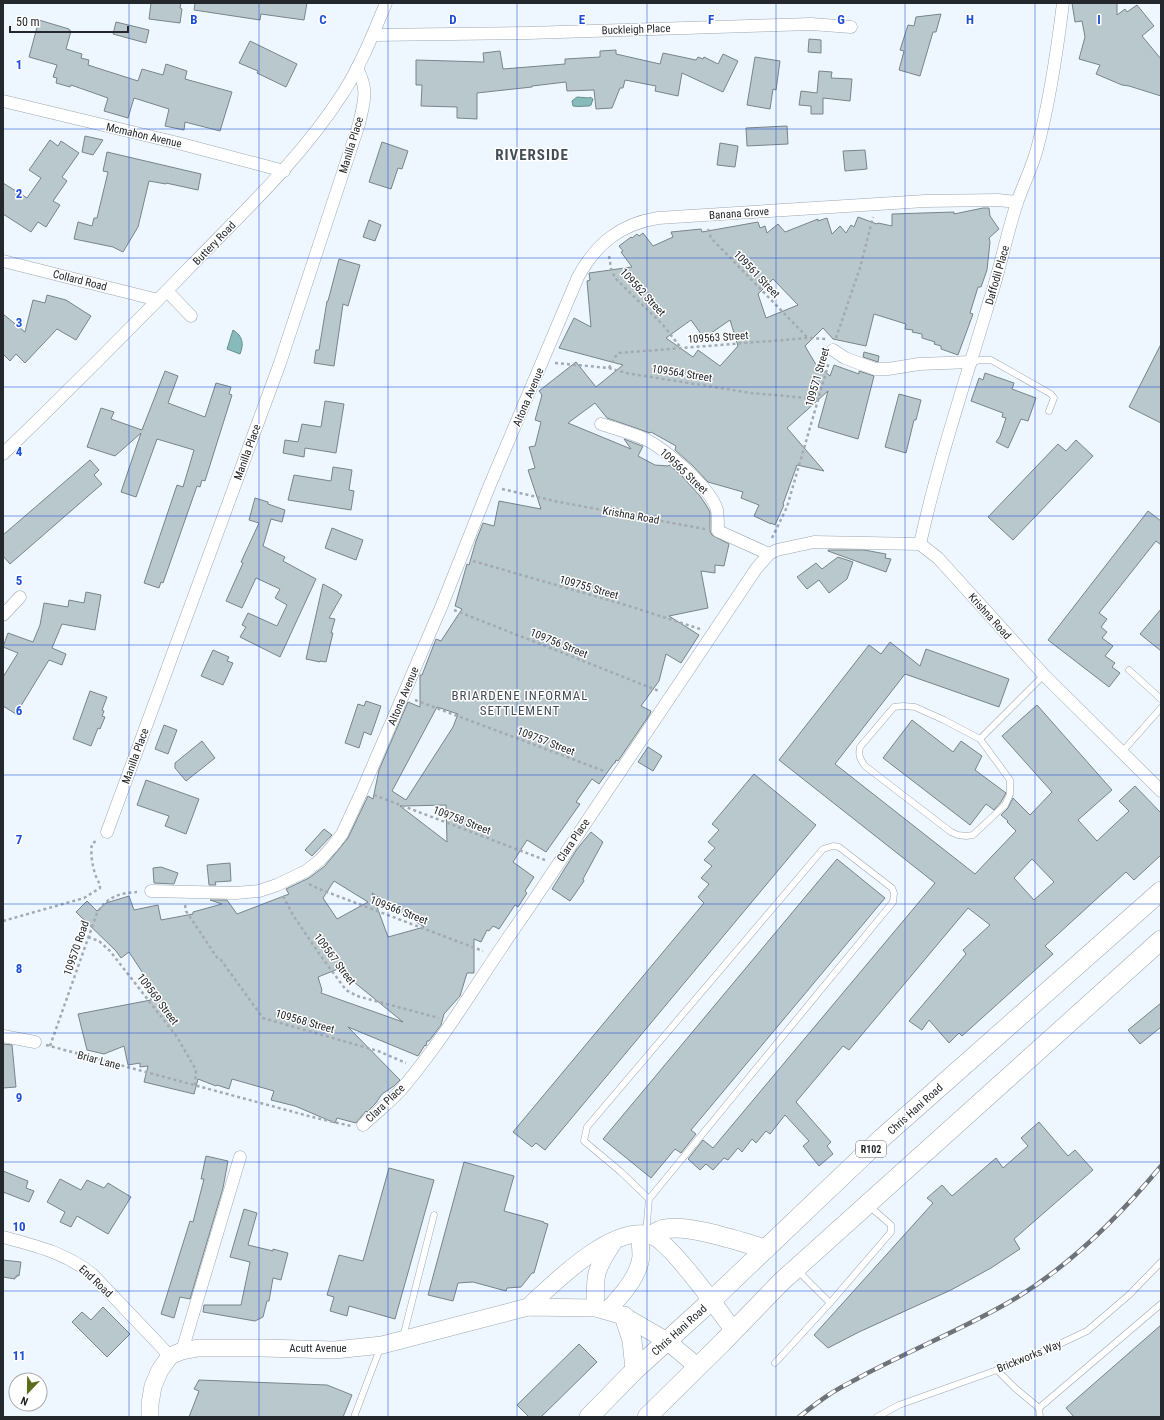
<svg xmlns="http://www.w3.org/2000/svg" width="1164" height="1420" font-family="'Roboto Condensed',sans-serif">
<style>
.water{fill:#87baba;stroke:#698e8f}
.building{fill:#b9c8cd;stroke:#77858a;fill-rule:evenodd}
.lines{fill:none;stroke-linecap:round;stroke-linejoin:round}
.lane-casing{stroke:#9da7b0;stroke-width:7}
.street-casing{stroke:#9da7b0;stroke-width:13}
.secondary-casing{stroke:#9da7b0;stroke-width:18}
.primary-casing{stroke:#9da7b0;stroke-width:20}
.path{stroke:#a3abb1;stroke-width:2.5;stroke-dasharray:3 3;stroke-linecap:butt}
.lane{stroke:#fff;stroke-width:6}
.street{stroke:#fff;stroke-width:12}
.secondary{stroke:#fff;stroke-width:17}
.primary{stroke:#fff;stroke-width:19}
.rail-casing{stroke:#6f747a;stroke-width:4.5}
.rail{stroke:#fff;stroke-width:3;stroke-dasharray:9;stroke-linecap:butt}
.grid{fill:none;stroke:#1d4ed8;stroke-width:1;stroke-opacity:0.55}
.labels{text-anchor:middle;stroke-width:3;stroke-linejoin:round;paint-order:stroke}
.shield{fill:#fff;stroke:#66686b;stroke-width:1}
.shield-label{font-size:10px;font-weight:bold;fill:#24282c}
.street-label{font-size:11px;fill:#24282c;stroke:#fff}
.quarter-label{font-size:13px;letter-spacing:1px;fill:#454d56;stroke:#fff}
.district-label{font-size:15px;font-weight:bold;letter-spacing:1px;fill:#454d56;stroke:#fff}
.grid-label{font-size:13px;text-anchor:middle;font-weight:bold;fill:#1d4ed8;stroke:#fff;stroke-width:3;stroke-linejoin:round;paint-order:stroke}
</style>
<rect width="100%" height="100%" fill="#eef7ff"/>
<g class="water">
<path d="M577,97l12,1 1,-1 3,2 -2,6 -2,1c-5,0 -11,1 -16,0l-1,-5z"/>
<path d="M233,330c10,6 11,14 7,24l-13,-5z"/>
</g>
<g class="building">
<path d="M151,3h30l-1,5 2,1 -2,14 -31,-4z"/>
<path d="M195,3h112l-3,17 -43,-6 -1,6 -66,-10z"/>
<path d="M1072,3h45v12l8,-6 2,3 10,-7 17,21 -12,10 19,23v37l-32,-10 -7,-1 -26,-11 4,-9 -21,-6 6,-22 -3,-16 -7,1z"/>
<path d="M941,14l-5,18h-3l-13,44 -21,-6 5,-19 -4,-1 8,-25 6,1 2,-9z"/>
<path d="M39,20l30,9v1l2,1 -5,18 16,5 -1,4 8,2 -1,5 50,16 4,-12 21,6 3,-11 21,7 -2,8 47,13 -12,39 -35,-9 -1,8 -19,-4 4,-17 -35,-11 -6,20 -24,-7 4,-13 -37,-13 -1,2 -14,-4 1,-5 -4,-1 4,-12 -28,-8z"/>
<path d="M116,22l33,8 -3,13 -33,-9z"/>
<path d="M809,39l12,1v13l-13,-1z"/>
<path d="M250,41l47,23 -11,23 -29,-14 1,-2 -19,-8z"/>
<path d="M616,50v4l44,10 3,-11 33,7 2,-3 5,2 1,-2 14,7 5,-10 15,7 -15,31 -41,-19 -4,23 -23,-5 1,-5 -31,-6 -2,8h-3l-8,20 -16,1 -2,-19 -27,1 -1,-9 -34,4v1l-55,6v26l-20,-1v-11l-36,-1 1,-21h-6v-25l68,2 -1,-9 17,-2 3,18 62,-5v-5l35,-2v-6z"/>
<path d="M755,57l25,4 -4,29 -3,-1 -3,20 -23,-4z"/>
<path d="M819,71l13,1 -1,6 21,1 -2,22 -27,-3v16h-12v-8l-12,-1 2,-14 16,2z"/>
<path d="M787,126l1,18 -41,2 -1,-18z"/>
<path d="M85,136l18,4 -10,15 -11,-3z"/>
<path d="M50,140l8,6 3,-5 18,12 -17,24 5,4 -14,20 7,4 -14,22 -8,-5 -7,10 -28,-18v-31l24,15 14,-20 -12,-8z"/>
<path d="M382,142l26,9 -6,18 -4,-1 -7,21 -22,-7z"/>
<path d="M720,143l18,3 -3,21 -18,-2z"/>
<path d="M865,150l2,19 -22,2 -2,-20z"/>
<path d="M107,152l94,22 -3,16 -32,-7v1l-17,-3 -11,46 -15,25 -10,-5 -39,-8 4,-17 14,4 2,-8h3l11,-46 -5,-1z"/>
<path d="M983,208h6l1,8 9,13 -10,9 1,4 -3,28 -6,17h-3l-8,26 3,1 -15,41 -17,-6v-3l-7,-2 1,-2 -13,-4v-4l-10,-2 1,-2 -8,-1 1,-5 -32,-10 -8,32 -33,-7 -10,-11 -18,18 10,17 15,13 4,-11 25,9v-3l15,5 -16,63 -40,-12 10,-36 -41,37 37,43 -27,-6 -14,39 1,1 -9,20 -4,-2v1l-17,-8 5,-11 -18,-7 2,-6 -35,-10 -16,-17 -17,-15 1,-4 -25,-14 -1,1 -43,-15 -12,-15 -27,20 63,26 -7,-10 18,7h1l-5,10 17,9 13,1 1,-1 12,10 19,21 6,9 4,7v19l2,4 17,9 -5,22 -9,-1v8l-14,-2 7,37 -39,8 30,19 -18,28 -15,-9 -7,27 -18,25 10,5 -1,3 -32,47 -2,-1 -1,3h-1l-15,21 -7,-5 -16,23 4,2 -34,48 -19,-12 -14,22 21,15 -9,14 2,2 -9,14 -3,-2 -16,24 -6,-3 -4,5 -2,-1 -6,12 -7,-3v34h-7l-7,23 -16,18 -3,11 -12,16h-2l-1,5 -1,-1 -7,11 -70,-29 52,53 -6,6 -12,8 -6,9 -9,9 -1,-1 -10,12 -19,-5 -2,5 -40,-17 -24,-6 3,-9 -42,-12 -3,10 -12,-4 -1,1 -18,-7 -4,15 -50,-12 4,-16 -8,1v-4l-12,2 -4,-19 -20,8 -17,-4 -9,-36 73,-14 -3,-19 -19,-29 -8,6 -5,-7 -40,-39 11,-11 10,10 9,-8 23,-7 5,14 24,-5 3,15 32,-6v-2l29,-8 -12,-4h17l10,14 52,-20 -3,-5 23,-11 16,-12 23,-28 20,-42 5,3 6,-29 29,-68 12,5v-32h2l14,-36 5,2 21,-32 -7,-3 12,-42 2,1 7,-24 7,-18 11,3 5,-25 42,8 -13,-39 7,-2 -6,-21 6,-1 6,-24 -6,-2 7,-25 -3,-4 37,-29 20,25 27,-22 -64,-17 15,-30 17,9 -4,-46 3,-1 -1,-7 43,-6 -11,-15 2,-1 -4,-5 12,-9 1,1 5,-4 2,2 4,-3 10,13 20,-9 -2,-5 30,-3 1,3 56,-10 2,6 5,-2 2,7 11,-9 7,8 33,-13v2l9,-3 5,16 8,-8 6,7 5,-8 3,2 4,-10 19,7 1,-1 14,3v-12l62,-2v2zM773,279l25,26 -32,13 -8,-24zM691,320l13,18 26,-18 8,26 -18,20 -22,-16 -5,7 -27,-19zM437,707l21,7 -5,13 -47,73 -14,-9zM446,805l1,37 -47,-36h4zM334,881l34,21 -31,17 -14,-21zM372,893l52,34 -36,10zM338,969l65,53 -82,-29 1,-3 -4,-13z"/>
<path d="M369,220l12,5 -6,16 -12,-4z"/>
<path d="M339,259l21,6 -12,41 -5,-2 -9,62 -20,-3 2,-13h3l8,-49h1z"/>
<path d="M47,295l19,5 25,16 -15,24 -19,-11 -32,34 -9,-9 -6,7 -7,-7v-40l22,18 8,-32 12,3z"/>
<path d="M1161,344v79l-32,-16z"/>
<path d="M864,352l15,4 -1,6 -15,-5z"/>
<path d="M165,371l13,5 -10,27 37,14 11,-34 15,4 -2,7 3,1 -27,86 -3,-1 -2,7 -3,-1 -34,97 -2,-1 -2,6 -15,-5 33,-98 6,2 11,-37 -37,-11 -21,58 -15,-5 20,-59 -26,23 -28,-9 14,-39 13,4 -3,7 31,11z"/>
<path d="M985,373l29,10 -2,6 24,9 -8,23 -7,-2 -13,29 -12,-6 4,-6 6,-18 -4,-1 1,-4 -32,-12 8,-23 4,2z"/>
<path d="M899,394l22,6 -5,20h-2l-8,33 -21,-6z"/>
<path d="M325,401l19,3 -8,49 -31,-5 -1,9 -21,-4 2,-13 13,2 4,-18 19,3z"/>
<path d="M1076,440l17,16 -80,84 -25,-23 70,-73 8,7z"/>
<path d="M90,460l9,10 -5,5 8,9 -92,80 -7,-8v-21z"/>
<path d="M333,467l19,3 -3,20 5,1 -3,19 -63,-10 6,-25 37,6z"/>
<path d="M255,498l13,4v2l17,6 -3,12 -11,-3 -8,27 22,11 -2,4 33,18 -36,78 -40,-20 6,-10 -4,-2 6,-12 29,13 10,-21 -12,-7 5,-9 -24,-11 -14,30 -16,-7 17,-38 -2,-1 18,-39 -10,-3z"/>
<path d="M1148,511l13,10v24l-5,-4 -57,72 8,6 -6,8 6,5 -5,6 11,8 -8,10 10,7 -3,4 8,6 -11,14 -61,-47z"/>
<path d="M332,528l31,12 -7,20 -31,-12z"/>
<path d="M828,550h36l22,4 -1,4 6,1 -5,13 -58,-21z"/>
<path d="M838,557l15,5 -6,17 -18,14 -10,-13 -12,9 -10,-12 19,-14 6,6z"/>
<path d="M323,584l15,8v1l4,2 -13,23 6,1 -4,14h2l-7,29 -6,-1v1l-14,-3z"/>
<path d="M86,592l15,3 -6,35 -33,-6 -10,24 14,6 -4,11 -13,-5 -33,54 -13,-8v-29l15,-24 -15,-6 5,-14 25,9 7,-17 4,-22 24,4 1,-7 15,3z"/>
<path d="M1161,609v42l-21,-17z"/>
<path d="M890,642l30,24 6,-17 83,30 -10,28 -94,-33 -70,90 140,110 41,-43 -9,-9 1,-1 -7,-6 7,-7 5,-10 17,17 22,-23 -50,-56 35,-31 75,85 -34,30 19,21 32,-30 -10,-10 16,-15 26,27v42l-27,25 -8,-8 -81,74 8,8 -91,82 -3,-3 -10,10 -20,-23 -7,10 -13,-9 57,-67 -3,-4 27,-25 -22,-17 -119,142 -6,-4 -47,56 35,40 -4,4 6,8 -14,12 -16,-20 6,-5 -24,-26 -15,19 -4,-3 -10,12 -4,-4 -10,13 -4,-4 -10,12 -4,-2 -11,12 -7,-6 -6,6 -12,-11 15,-19 10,8 222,-265 -156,-123 90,-115 12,9zM1032,859l22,23 -20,18 -20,-22z"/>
<path d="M213,650l16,7 -2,4 6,2 -10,22 -22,-9z"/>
<path d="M90,691l17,6 -5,13 2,1 -2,5 3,1 -5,12 -2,-1 -7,18 -18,-7z"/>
<path d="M366,701l15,5 -10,29 -7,-3 -5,16 -14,-5 13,-39 6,2z"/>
<path d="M912,720l41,32 8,-11 21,15 -7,14 31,23 -5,9 -7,8 -8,-6 -16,21 -87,-67z"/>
<path d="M164,725l13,5 -9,24 -13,-5z"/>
<path d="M202,741l13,17 -29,23 -11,-13v-5z"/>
<path d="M648,747l14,9 -9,15 -15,-9z"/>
<path d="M754,774l62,51 -271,325 -9,-7 -4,4 -19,-15 191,-229 -6,-6 11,-13 -8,-6 11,-12 -8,-6 11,-12 -7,-6 11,-12 -7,-6z"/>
<path d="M146,780l53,19 -13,35 -21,-8 4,-10 -32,-11z"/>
<path d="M324,829l8,6 -20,21 -7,-6z"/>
<path d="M591,832l12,10 -20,37 1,2 -14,20 -18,-12 25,-40z"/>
<path d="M837,859l48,39 -194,232 5,4 -15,19 -6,-4 -24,29 -48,-39z"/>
<path d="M230,863l1,18 -16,1 1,3h-7l-2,-20z"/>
<path d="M161,867l17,6 -4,11 -20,-1 -1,-15z"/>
<path d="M1161,1003v24l-21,17 -12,-14z"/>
<path d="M3,1044l9,1 4,42 -13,1z"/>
<path d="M1039,1122l29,34 7,-6 18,20 -79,69 6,10 -29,19 -40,22 -92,42 -31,16 -14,-13 119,-132 -6,-5 15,-13 10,11 44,-38 7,10 25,-22 -7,-8z"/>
<path d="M206,1156l22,5 -5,27 -33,111 -10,-2 -6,21 -13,-4 29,-93 3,1 11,-43h-3z"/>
<path d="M464,1162l50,14 -10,35 40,11v1l4,1 -14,49h-2l-11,14 -14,1 -1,3 -33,-9 -15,1 -5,18 -25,-6z"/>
<path d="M389,1168l45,12 -39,139 -46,-13 -2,10 -17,-5 4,-14 -7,-2 12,-40 24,6z"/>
<path d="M3,1171l25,10 -2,7 8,3 -5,11 -26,-10z"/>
<path d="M60,1179l21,11 6,-10 17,8 4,-5 23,14 -23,37 -31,-18 -6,11 -11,-5 5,-10 -18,-10z"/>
<path d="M244,1209l13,4 -9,32 25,6v-2l15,4 -7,27 -8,-2 -4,23h-2l-4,16 -8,4 -52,-9 1,-7h37l9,-43 -20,-5z"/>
<path d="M3,1260l18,2 -2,14 -2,-1v2h-2v2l-12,-2z"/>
<path d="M103,1307l27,27 -23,23 -35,-35 10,-10 9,8z"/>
<path d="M1161,1325v92h-87l-8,-9z"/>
<path d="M579,1344l18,18 -56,55h-12l-12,-12z"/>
<path d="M199,1380l128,5 25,10 -9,22h-154l10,-26 -5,-2z"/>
</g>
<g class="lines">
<defs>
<g id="lane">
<path d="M971,362l10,-2h10l60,34 3,4 -5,13"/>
<path d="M1129,670l32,29"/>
<path d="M903,706l12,1 29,13 36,19 30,41v14l-5,11 -32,30 -7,1 -8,-1 -7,-3 -86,-66c-5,-7 -7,-11 -5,-19l34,-40z"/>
<path d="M980,739l64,-64"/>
<path d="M1122,752l39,-44"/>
<path d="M646,1233l3,-34 244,-297 1,-9 -2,-5 -53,-41 -6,-1 -10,3 -236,278 -3,14 37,31 28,27"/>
<path d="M797,1270l33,33 61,-71v-7l-23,-20"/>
<path d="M403,1337l31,-122"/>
<path d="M775,1363l55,-60"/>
<path d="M997,1370l18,18 24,20 1,9"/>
<path d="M1039,1408l122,-104"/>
<path d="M354,1417l27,-71"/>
<path d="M877,1417l22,-12 98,-35 52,-21 38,-18 42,-36 32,-33"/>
</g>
<g id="street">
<path d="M373,35l155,-2 283,-9 40,3"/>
<path d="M3,101l175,42 106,28"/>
<path d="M3,261l155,39"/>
<path d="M167,291l24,25"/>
<path d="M833,350l12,8 30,11h13l31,-5 52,-2"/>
<path d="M601,424c15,5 30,9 44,15 20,10 66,49 72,71 1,7 1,14 1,21l51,23"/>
<path d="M3,454c62,-60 124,-122 184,-184 55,-57 113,-110 156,-177 18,-28 30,-59 43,-90"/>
<path d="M920,544c18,-82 45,-162 69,-242 11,-32 17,-66 28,-99 6,-18 15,-35 20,-54 13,-48 20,-97 26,-146"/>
<path d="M3,615l17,-18"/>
<path d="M107,832l173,-469 79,-239c5,-23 10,-33 -2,-56"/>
<path d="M151,891l85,2 23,-2 18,-6 29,-14 14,-11 12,-13 10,-13 20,-43 80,-186 47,-118 89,-210c18,-33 42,-53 80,-59l267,-17 73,-1 19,2"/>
<path d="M3,1036l32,6"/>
<path d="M363,1125c14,-13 30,-25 42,-40 45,-54 80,-116 121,-173l230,-343 13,-15 8,-4 37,-8 106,2 18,14 106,117 117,116"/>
<path d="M3,1237c33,9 61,15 89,37l78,82"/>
<path d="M182,1351l58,-194"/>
</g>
<g id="secondary">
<path d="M528,1307c26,-24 83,-82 122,-72 19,5 70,77 84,96"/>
<path d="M596,1308c-2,-33 -1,-38 17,-65"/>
<path d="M607,1311c14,-15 31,-33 34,-54 0,-7 -1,-15 -1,-23"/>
<path d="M150,1417v-13l3,-18 7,-16 10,-14 12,-5 16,-3h65l72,2 47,-5 146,-38 68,1 28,8 43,25 31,26"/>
</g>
<g id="primary">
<path d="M651,1235c5,-2 10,-6 14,-6 25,-5 76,13 101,20"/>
<path d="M624,1316l8,24 3,30"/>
<path d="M589,1417l46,-47 76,-69 171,-163 279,-247"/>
<path d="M647,1417l76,-75 58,-60 380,-342"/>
</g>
</defs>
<use href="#lane" class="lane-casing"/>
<use href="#street" class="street-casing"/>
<use href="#secondary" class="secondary-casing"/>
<use href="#primary" class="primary-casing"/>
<g class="path">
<path d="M708,229l3,9 97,100"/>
<path d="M609,256l2,12 4,10 48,47 18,23"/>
<path d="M836,338l24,-70 13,-51"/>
<path d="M555,363l54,5 17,5 125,20 68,6"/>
<path d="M609,368l6,-11 4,-4 189,-15 18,1"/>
<path d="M502,489l57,13 146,27"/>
<path d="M772,538l15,-31 42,-145"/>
<path d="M473,561l156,45 71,23"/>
<path d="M454,610l205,81"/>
<path d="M415,700l189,71"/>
<path d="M374,795l171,65"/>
<path d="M309,884l10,5 164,62"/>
<path d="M283,896l10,19 25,37 28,38 11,6 82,22"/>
<path d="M185,905l1,6 32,48 3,1 42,58 115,33 28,12"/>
<path d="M3,921l81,-23 16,-10c0,-4 -1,-5 -3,-9 -4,-9 -7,-25 -5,-35l5,-4"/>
<path d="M88,937l11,4 11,10 67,86 19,33 -1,15"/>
<path d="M46,1045l270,73 35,8"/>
<path d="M50,1046l47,-133c10,-16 22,-20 40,-21"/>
</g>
<use href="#lane" class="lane"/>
<use href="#street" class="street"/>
<use href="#secondary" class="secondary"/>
<use href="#primary" class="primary"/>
<defs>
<path id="rail" d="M799,1417c10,-8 20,-16 31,-23 10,-7 22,-12 32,-18 49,-26 101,-47 149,-75 58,-34 107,-83 150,-135"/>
</defs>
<use href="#rail" class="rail-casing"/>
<use href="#rail" class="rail"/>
</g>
<path class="grid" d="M129,3v1414M259,3v1414M388,3v1414M517,3v1414M647,3v1414M776,3v1414M905,3v1414M1035,3v1414M3,129h1158M3,258h1158M3,387h1158M3,516h1158M3,645h1158M3,775h1158M3,904h1158M3,1033h1158M3,1162h1158M3,1291h1158"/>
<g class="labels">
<rect class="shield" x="856" y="1141" width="30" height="16" rx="3"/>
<g class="shield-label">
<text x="871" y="1153">R102</text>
</g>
<g class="street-label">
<text transform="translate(636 29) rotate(-2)" y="4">Buckleigh Place</text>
<text transform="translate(144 135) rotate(13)" y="4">Mcmahon Avenue</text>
<text transform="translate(351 145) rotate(-73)" y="4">Manilla Place</text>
<text transform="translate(739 213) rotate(-4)" y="4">Banana Grove</text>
<text transform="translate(214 243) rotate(-46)" y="4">Buttery Road</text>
<text transform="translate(757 274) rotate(46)" y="4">109561 Street</text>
<text transform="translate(997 275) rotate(-74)" y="4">Daffodil Place</text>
<text transform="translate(80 280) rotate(14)" y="4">Collard Road</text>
<text transform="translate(643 292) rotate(47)" y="4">109562 Street</text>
<text transform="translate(718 337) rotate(-4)" y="4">109563 Street</text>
<text transform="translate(682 373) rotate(9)" y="4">109564 Street</text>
<text transform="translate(817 377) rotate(-74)" y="4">109571 Street</text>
<text transform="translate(528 397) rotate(-67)" y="4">Altona Avenue</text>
<text transform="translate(247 452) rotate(-70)" y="4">Manilla Place</text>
<text transform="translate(684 471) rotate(43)" y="4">109565 Street</text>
<text transform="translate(631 515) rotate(10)" y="4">Krishna Road</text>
<text transform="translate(589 587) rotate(16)" y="4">109755 Street</text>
<text transform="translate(990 616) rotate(48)" y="4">Krishna Road</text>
<text transform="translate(559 643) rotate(22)" y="4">109756 Street</text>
<text transform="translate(403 696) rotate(-67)" y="4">Altona Avenue</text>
<text transform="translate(546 741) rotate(21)" y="4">109757 Street</text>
<text transform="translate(135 756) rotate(-70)" y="4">Manilla Place</text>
<text transform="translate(462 820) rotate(21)" y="4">109758 Street</text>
<text transform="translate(573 840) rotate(-56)" y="4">Clara Place</text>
<text transform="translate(399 910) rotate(21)" y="4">109566 Street</text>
<text transform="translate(76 948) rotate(-71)" y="4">109570 Road</text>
<text transform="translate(335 959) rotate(53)" y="4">109567 Street</text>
<text transform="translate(158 999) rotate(53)" y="4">109569 Street</text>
<text transform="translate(305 1021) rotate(16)" y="4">109568 Street</text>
<text transform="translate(99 1060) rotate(15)" y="4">Briar Lane</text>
<text transform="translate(385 1103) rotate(-44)" y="4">Clara Place</text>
<text transform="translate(915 1109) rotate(-42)" y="4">Chris Hani Road</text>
<text transform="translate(96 1281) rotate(43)" y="4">End Road</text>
<text transform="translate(679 1330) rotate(-42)" y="4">Chris Hani Road</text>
<text x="318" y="1352">Acutt Avenue</text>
<text transform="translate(1029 1356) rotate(-22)" y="4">Brickworks Way</text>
</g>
<g class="quarter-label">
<text x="520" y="700">BRIARDENE INFORMAL<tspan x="520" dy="15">SETTLEMENT</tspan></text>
</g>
<g class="district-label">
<text x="532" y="160">RIVERSIDE</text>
</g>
</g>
<g class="grid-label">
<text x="194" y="24">B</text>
<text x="323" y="24">C</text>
<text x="453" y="24">D</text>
<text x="582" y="24">E</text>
<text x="711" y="24">F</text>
<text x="841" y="24">G</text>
<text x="970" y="24">H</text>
<text x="1099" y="24">I</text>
<text x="19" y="69">1</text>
<text x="19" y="198">2</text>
<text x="19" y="327">3</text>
<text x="19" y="456">4</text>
<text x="19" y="585">5</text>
<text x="19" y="715">6</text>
<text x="19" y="844">7</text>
<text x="19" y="973">8</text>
<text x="19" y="1102">9</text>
<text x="19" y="1231">10</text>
<text x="19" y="1360">11</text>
</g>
<rect width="1164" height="1420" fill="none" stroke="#24282c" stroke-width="8"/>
<g transform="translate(28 1392) rotate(202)"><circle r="19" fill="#ffffff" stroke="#a7a9ab"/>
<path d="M0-3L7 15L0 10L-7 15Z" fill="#5b6d1b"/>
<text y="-6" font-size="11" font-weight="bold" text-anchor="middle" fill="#24282c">N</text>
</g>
<path d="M10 26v6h118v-6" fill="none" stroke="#24282c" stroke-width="2"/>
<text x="16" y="26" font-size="12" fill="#24282c" stroke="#ffffff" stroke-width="3" paint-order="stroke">50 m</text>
</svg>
